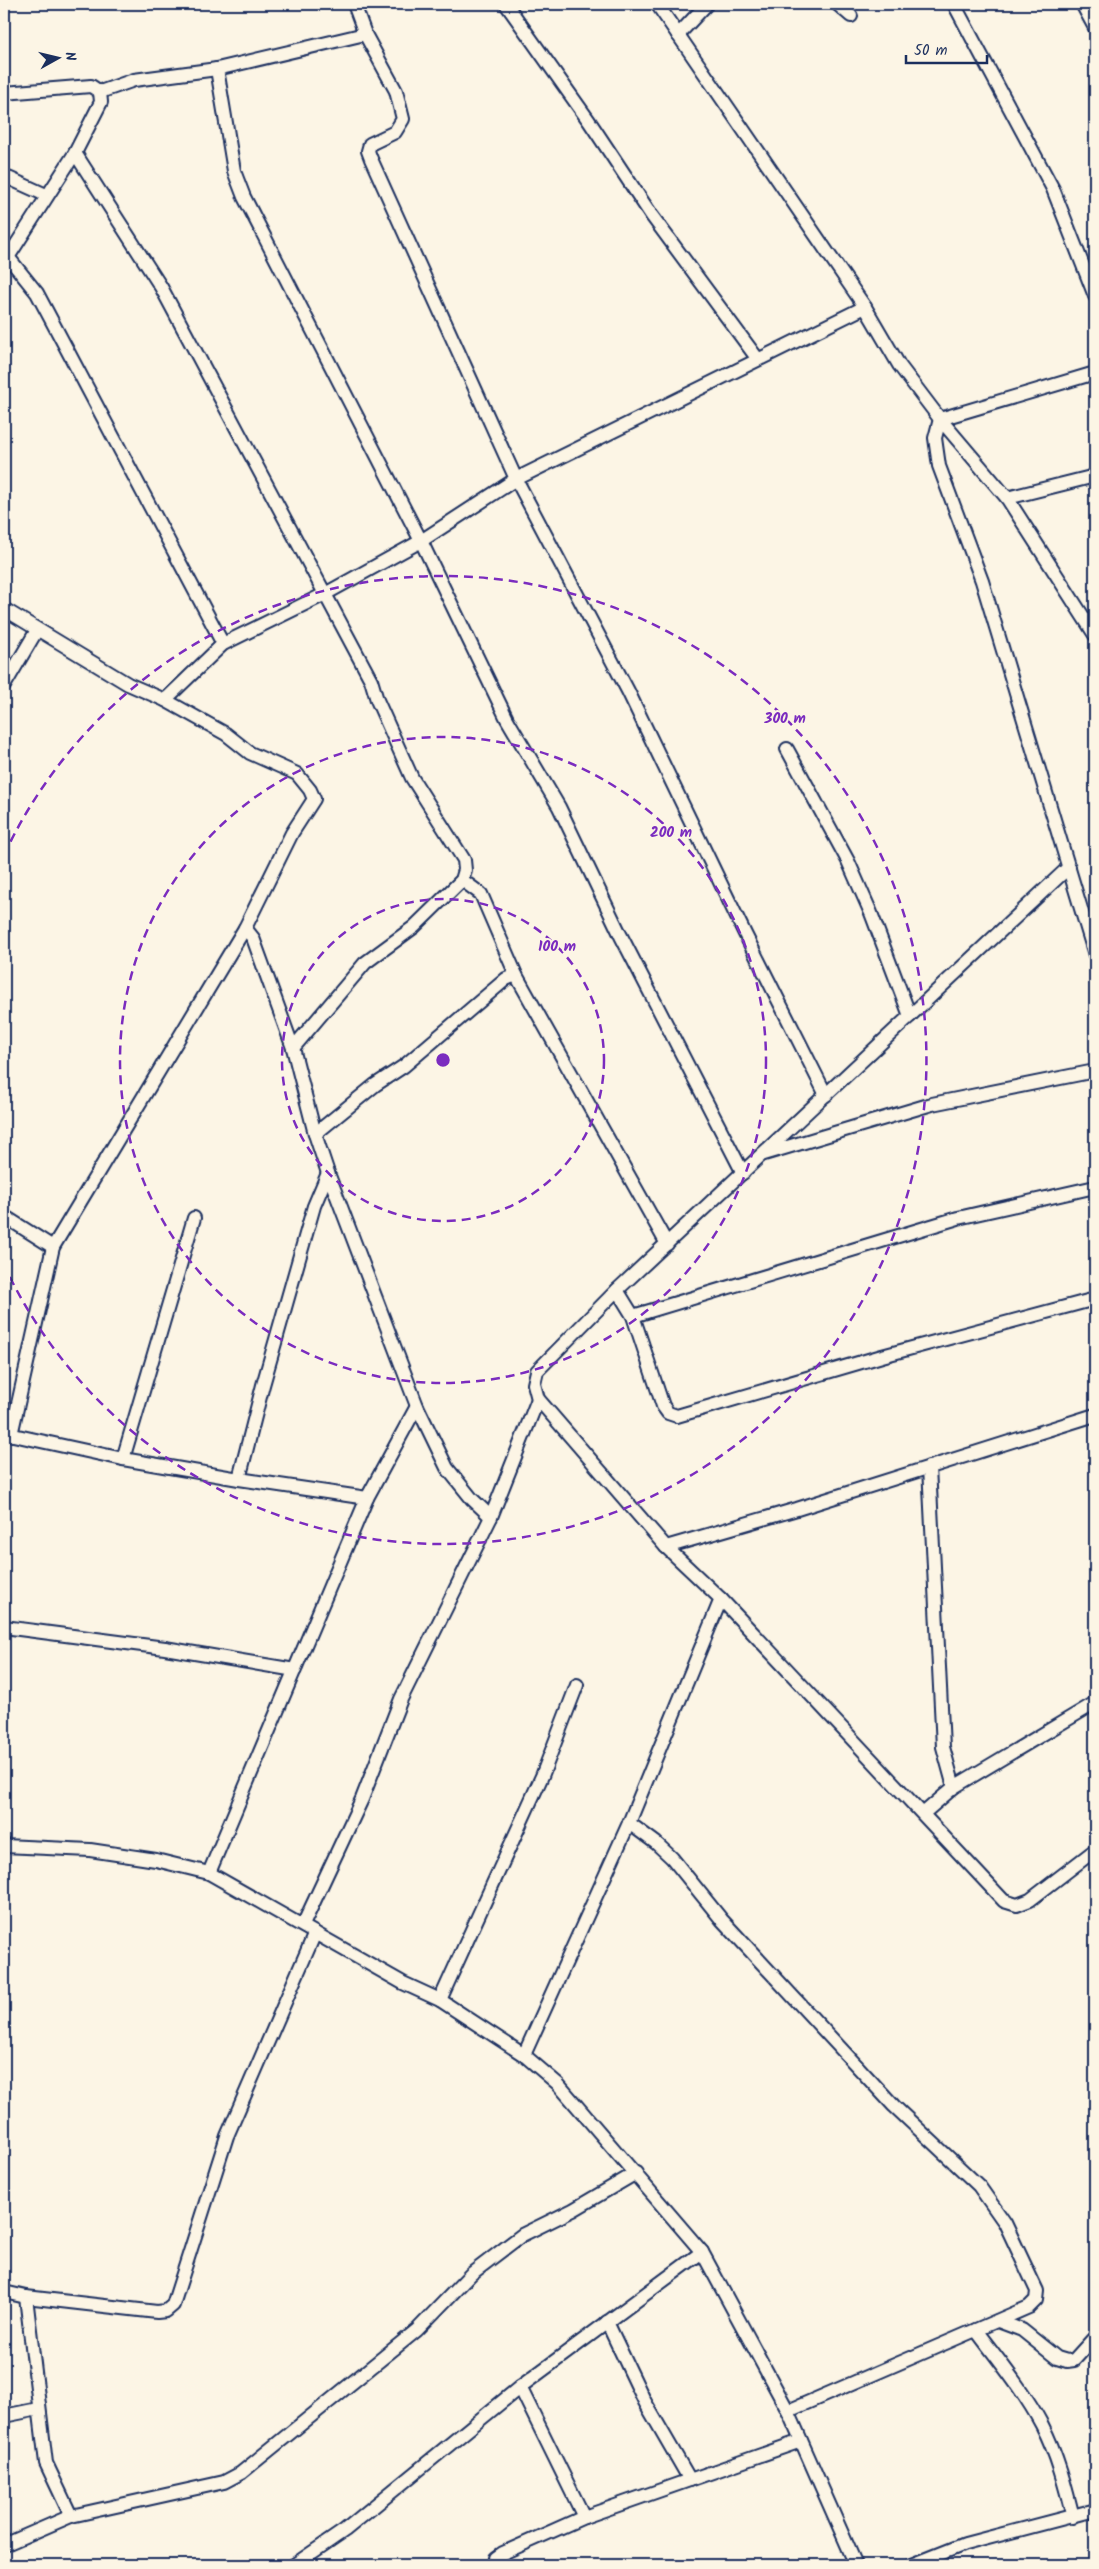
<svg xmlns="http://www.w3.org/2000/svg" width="1099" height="2569" font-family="Kalam,sans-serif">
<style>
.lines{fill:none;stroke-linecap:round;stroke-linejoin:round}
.minor-casing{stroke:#1b2f5e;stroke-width:16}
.minor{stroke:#fcf5e5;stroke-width:12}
.ring{fill:none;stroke:#7b2cbf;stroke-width:2.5;stroke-dasharray:9 6}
.centre{fill:#7b2cbf;stroke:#fcf5e5;stroke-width:2.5}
.ring-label{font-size:15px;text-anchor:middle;font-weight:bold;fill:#7b2cbf;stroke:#fcf5e5;stroke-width:4;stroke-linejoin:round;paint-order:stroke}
</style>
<rect width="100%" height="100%" fill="#fcf5e5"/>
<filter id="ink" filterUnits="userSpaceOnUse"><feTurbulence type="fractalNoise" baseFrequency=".02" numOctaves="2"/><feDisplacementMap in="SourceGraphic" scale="10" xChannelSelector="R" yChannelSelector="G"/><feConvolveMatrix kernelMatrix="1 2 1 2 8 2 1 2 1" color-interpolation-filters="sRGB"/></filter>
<g filter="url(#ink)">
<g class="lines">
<defs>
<g id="minor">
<path d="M354,4l11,30 31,57 7,28 -8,13 -25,12 -2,7 3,8 145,320 112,212 117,243 81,161"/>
<path d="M506,4l83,117 63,95 105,142"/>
<path d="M657,4l208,303 34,58 41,54 67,79 88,137"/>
<path d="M837,4l14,12"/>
<path d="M954,4l99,185 42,107"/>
<path d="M1082,4l13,24"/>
<path d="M678,35l29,-31"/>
<path d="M217,69l17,102 10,26 177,344 86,178 52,88 62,129 122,237"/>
<path d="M100,92l34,-12 83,-11 148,-35"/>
<path d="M4,93l87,-7 9,6 1,10 -26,51 -70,109"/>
<path d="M75,153l86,134 210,393 6,20 35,78 52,82 1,10 -3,10 -48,47 -49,36 -72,85"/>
<path d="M4,176l42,19"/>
<path d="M8,257l29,36 186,351"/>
<path d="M1095,373l-155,46 -5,19 4,28 43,115 113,374"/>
<path d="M1007,498l88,-22"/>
<path d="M4,609l124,75 37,16 61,34 24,19 47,21 13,16 4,9 -22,34 -47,95 -192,319 -42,188"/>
<path d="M4,686l33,-56"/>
<path d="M165,700l58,-56 102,-50 96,-53 95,-62 349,-172"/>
<path d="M787,749l61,112 23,52 39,103"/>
<path d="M1069,867l-452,423 -80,81 -3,13 4,15 128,148 55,52 283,302 13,4 13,-5 65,-50"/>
<path d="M462,880l19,14 35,81 151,269"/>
<path d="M245,928l8,10 40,110 22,86 13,39 89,233 30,62 25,31 19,18"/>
<path d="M315,1134l60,-49 29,-19 102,-87 10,-4"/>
<path d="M764,1154l168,-50 163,-33"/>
<path d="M4,1216l49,31"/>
<path d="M617,1290l16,26 30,90 5,7 9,3 205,-60 213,-57"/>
<path d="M633,1316l325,-98 137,-31"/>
<path d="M4,1433l119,26 116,20 128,19"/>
<path d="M123,1459l71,-241"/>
<path d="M929,1467l14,280 11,40"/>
<path d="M239,1479l24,-94 51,-179 14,-33"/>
<path d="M666,1547l131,-38 298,-94"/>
<path d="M4,1627l161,21 130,22"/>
<path d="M924,1813l30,-26 141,-84"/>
<path d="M629,1823l27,20 16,15 50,62 172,186 85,80 26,37 32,68 -1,9 -7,7 -241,104"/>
<path d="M4,1846l86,4 66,10 53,13 194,110 37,17 84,55 34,29 144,168 86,159 68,154"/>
<path d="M209,1873l158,-375 50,-92"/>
<path d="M303,1925l59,-126 39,-100 90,-182 47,-118"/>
<path d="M440,2000l102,-224 35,-91"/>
<path d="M524,2055l105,-232 92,-224"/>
<path d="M4,2292l22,5 131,15 9,-1 7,-6 54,-169 88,-203"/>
<path d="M26,2297l20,166 25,53"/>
<path d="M998,2321l24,9 35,28 10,3 7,-1 21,-23"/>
<path d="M607,2322l38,80 45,78"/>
<path d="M976,2330c23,31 48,61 66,95 15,29 23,60 31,92"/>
<path d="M520,2387l64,130"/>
<path d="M4,2416l34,-7"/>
<path d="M4,2545l67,-29 153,-34 17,-9 176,-143 54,-56 51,-39 51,-25 63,-37"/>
<path d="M294,2565l51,-35 175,-143 182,-135"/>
<path d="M495,2565l1,-7 7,-5 81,-36 217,-76"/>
<path d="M912,2565l53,-21 130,-34"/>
</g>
</defs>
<use href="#minor" class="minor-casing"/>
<use href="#minor" class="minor"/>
</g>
</g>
<g class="ring">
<circle cx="443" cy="1060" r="161"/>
<circle cx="443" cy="1060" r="323"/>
<path d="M4 855A484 484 0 1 1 4 1265"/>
</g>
<circle cx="443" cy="1060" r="8" class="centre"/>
<g class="ring-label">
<text x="785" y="723">300 m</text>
<text x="671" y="837">200 m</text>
<text x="557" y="951">100 m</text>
</g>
<rect width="1099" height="2569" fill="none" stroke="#fcf5e5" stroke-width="20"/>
<rect x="10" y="10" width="1079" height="2549" fill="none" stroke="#1b2f5e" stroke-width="2" filter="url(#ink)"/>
<g transform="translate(58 58) rotate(82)" stroke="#fcf5e5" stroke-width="4" paint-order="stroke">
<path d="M0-4L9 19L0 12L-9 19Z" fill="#1b2f5e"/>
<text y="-8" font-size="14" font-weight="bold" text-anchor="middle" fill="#1b2f5e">N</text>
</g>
<path d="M906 55v8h81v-8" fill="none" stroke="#1b2f5e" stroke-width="2.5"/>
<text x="914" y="55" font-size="15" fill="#1b2f5e" stroke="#fcf5e5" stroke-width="4" paint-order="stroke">50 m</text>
</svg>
